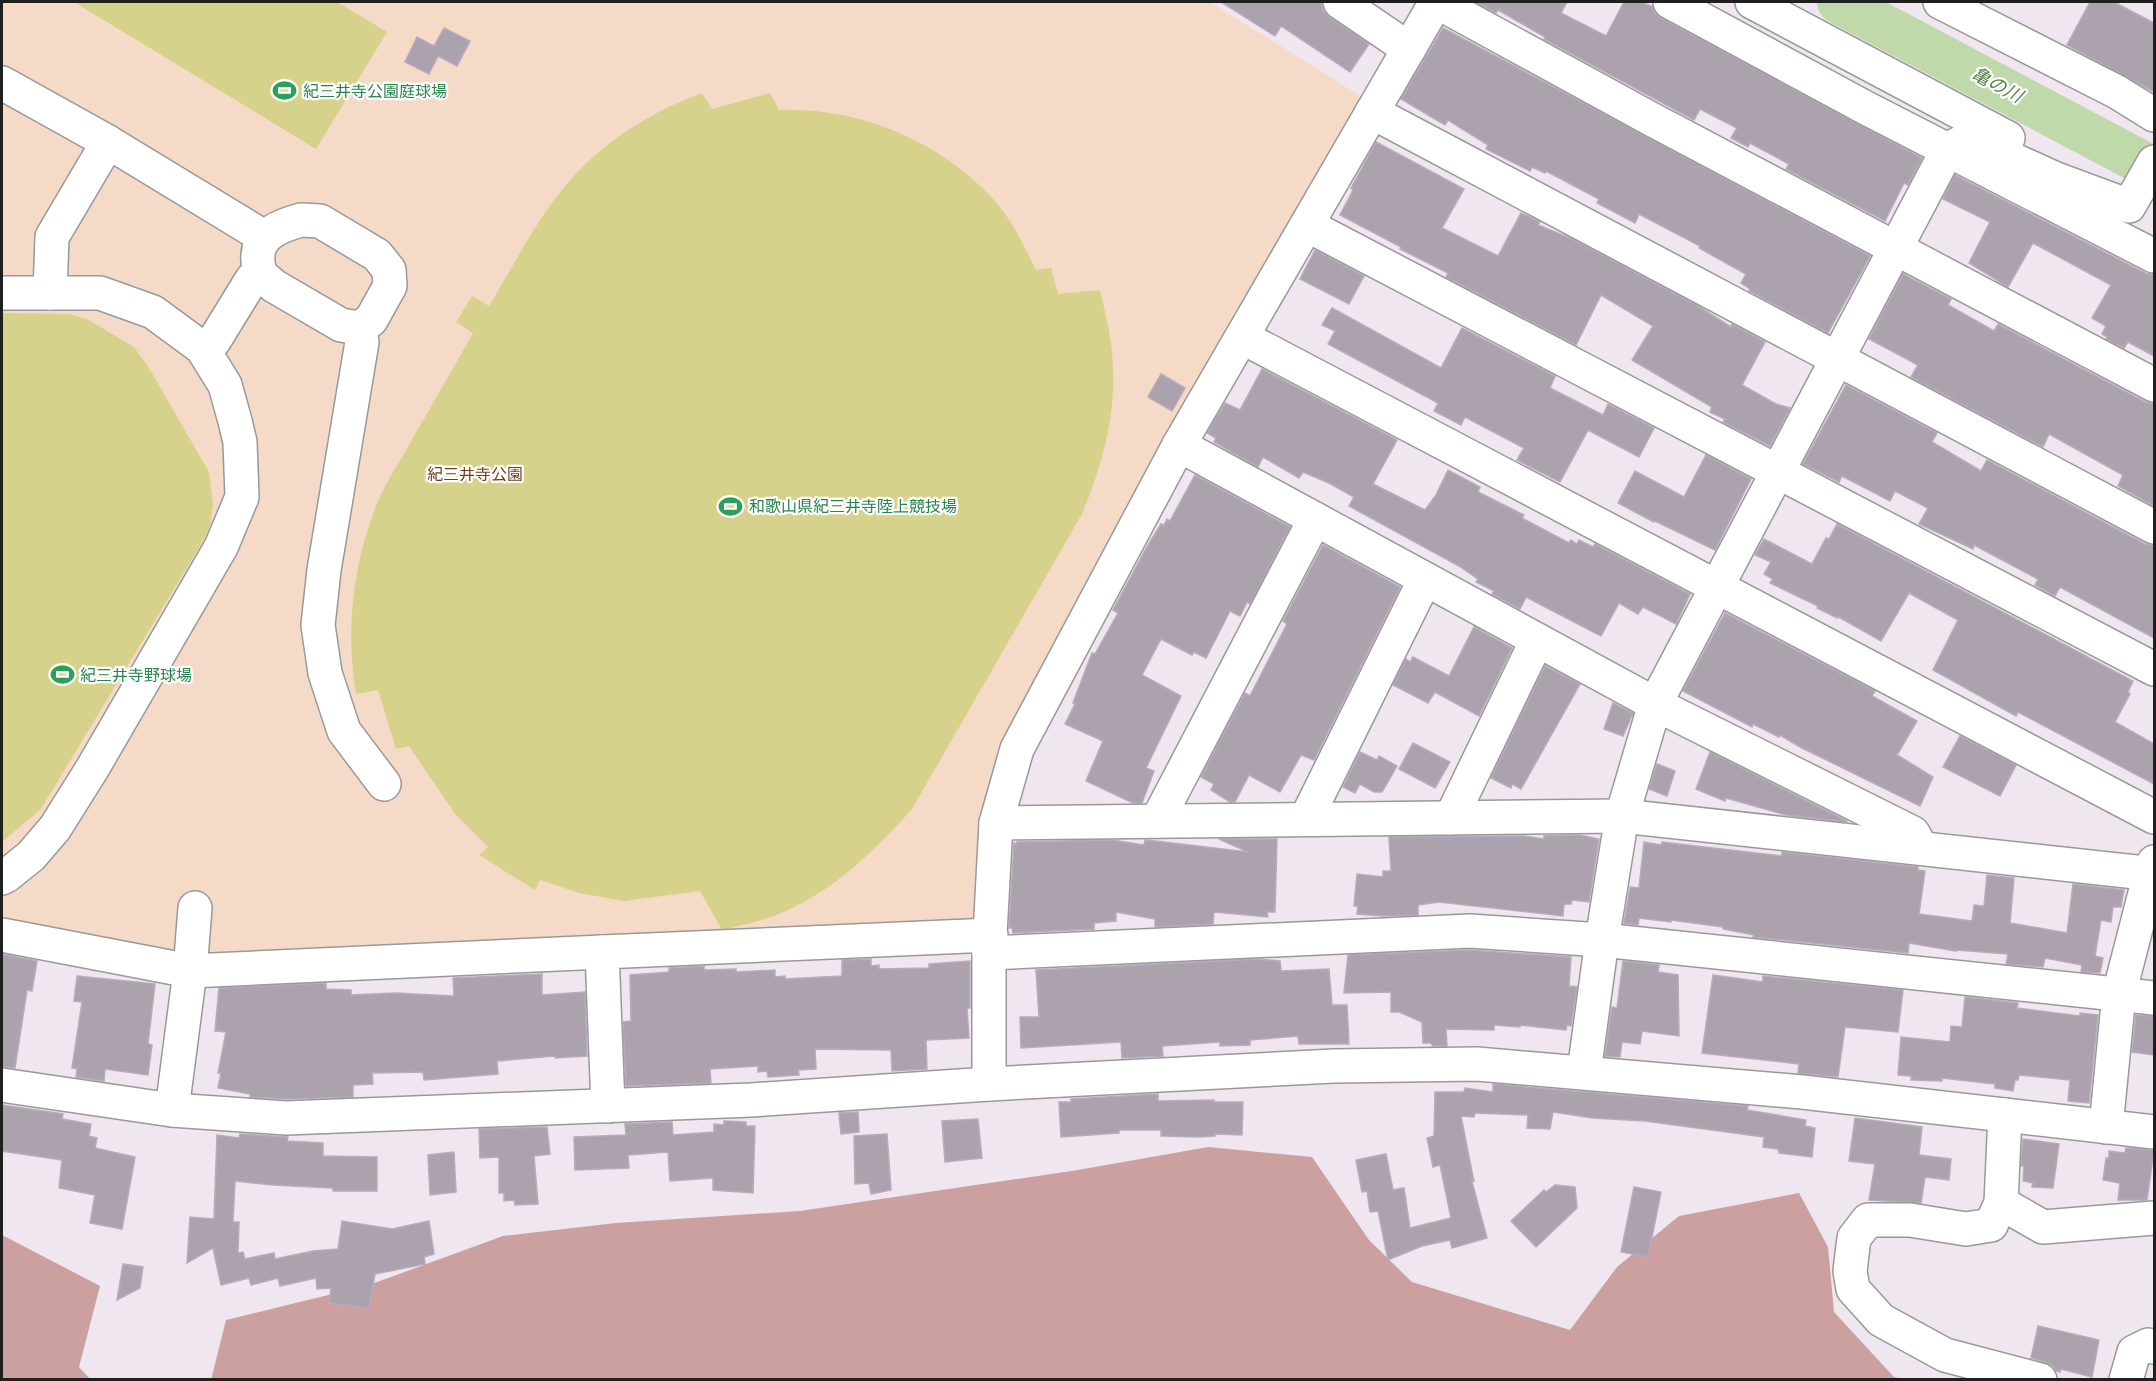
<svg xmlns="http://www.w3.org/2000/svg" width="2156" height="1381" font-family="'Golos Text','Noto Sans JP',sans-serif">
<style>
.forest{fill:#cba09f}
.park{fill:#f5dac7}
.pitch{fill:#d7d28b}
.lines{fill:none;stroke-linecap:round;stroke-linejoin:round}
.river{stroke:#c0d9ab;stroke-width:44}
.building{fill:#aba2ad;stroke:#baaac0;stroke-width:1.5}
.minor-casing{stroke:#999;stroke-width:36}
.minor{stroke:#fff;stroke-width:33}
.labels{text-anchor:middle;stroke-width:4.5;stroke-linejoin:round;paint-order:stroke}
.leisure-label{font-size:16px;fill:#27864d;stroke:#fff;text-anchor:start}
.park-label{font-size:16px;fill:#753c15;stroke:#fff}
.water-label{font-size:18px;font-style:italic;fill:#4e8242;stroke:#fff}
</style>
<rect width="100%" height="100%" fill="#efe6ef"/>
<g class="forest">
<path d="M1208,1147l104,10 57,83 43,42 158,48 47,-63 62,-51 120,-23 29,54 6,65 60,65 11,2 -1694,1 15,-60 143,-35 134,-49 113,-13 184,-12 278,-41z"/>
<path d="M2,1235l98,51 -21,81 11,12h-88z"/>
</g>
<path class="park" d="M2,2h1208l157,98 -345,614 -45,211 -811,31 -164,-33z"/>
<g class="pitch">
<path d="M74,2h263l50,30 -71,117z"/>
<path d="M702,93l10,16 58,-16 9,17c79,-3 160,30 214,89 19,20 31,47 43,71l15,-2 7,26 42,-4c4,18 9,36 11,54 8,60 -6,115 -29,170l-170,295c-36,40 -74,78 -124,101 -20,10 -44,14 -66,20l-22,-39 -76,10 -45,-8 -39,-13 -5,10 -56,-35 9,-8 -33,-33 -46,-68 -13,3 -18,-59 -22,4c-11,-65 -3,-131 22,-193 8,-19 21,-38 31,-56 21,-37 43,-75 64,-112l-17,-11 16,-26 17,10c26,-43 49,-90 83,-128 34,-38 81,-67 130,-85z"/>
<path d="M2,313l67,1 18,5 47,28 15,21 60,104 4,32 -3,22 -7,15 -162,268 -39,33z"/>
</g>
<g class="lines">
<path class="river" d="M1839,2l315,167"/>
</g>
<g class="building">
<path d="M1221,2h100l2,9 6,6 40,27 -19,28 -69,-46 -6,10z"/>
<path d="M1475,2h92l-6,11 45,23 18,-34h18l11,5 1,5 7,6 261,140 -14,27 -4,-2 -19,38 -99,-52 3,-5 -39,-21 -2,4 -17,-9 6,-10 -37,-19 -6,11 -150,-81 1,-2 -47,-27 -2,3z"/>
<path d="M2090,2h24l40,21v69l-87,-47z"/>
<path d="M444,28l26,13 -13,25 -19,-10 -9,18 -24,-12 12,-25 17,9z"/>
<path d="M1443,28l427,228 -42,77 -79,-42 1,-2 -9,-6 5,-9 -47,-26 1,-2 -61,-32 -4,9 -38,-20 2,-4 -53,-28 -1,2 -13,-6 -2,4 -44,-22 2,-4 -40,-25 -3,5 -44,-26z"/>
<path d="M1376,142l88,47 -22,39 56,28 23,-43 19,9 -2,3 34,14 126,67 33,21 1,-3 33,18 -23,43 34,19 14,4 -20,38 -47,-24 2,-3 -15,-7 2,-5 -80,-47 21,-34 -52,-31 -25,50 -130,-68 2,-4 -48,-24 1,-2 -61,-32 13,-25 -2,-2z"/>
<path d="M1955,175l190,98 9,2v81l-26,-14 -4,6 -18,-9 1,-2 -5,-3 4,-8 -14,-8 19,-33 -78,-42 -25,44 -39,-24 21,-41 -47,-23z"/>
<path d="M1315,250l49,26 -15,28 -49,-25z"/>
<path d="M1903,274l48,25 -3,6 46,26 4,-7 147,78 9,2v102l-36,-20 5,-11 -74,-41 -6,13 -132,-70 7,-12 -49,-26z"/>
<path d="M1332,308l109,60 21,-40 93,48 -5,12 53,27 5,-11 46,24 -15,29 -51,-27 -28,52 -43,-22 7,-12 -59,-31 -4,8 -27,-14 4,-8 -110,-59 7,-13 -13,-6z"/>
<path d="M1262,369l135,71 -24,44 52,26 11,-15 12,-25 32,17 -2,5 46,23 -2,3 47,25 2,-3 6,4 2,-4 14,7 2,-3 95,50 -14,30 -33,-17 -5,7 -19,-11 -18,33 -75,-39 -6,12 -28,-15 2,-3 -18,-9 2,-3 -19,-13 -110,-60 5,-9 -25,-14 -26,-11 -4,6 -36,-21 -5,10 -44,-25 2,-4 -9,-5 18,-30 15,7z"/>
<path d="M1161,374l24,14 -13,23 -24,-14z"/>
<path d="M1846,385l91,48 -5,9 49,29 6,-11 158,84 9,2v92l-94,-51 -5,9 -20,-11 3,-6 -64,-34 -1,4 -54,-25 9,-16 -33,-17 -5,10 -48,-25 -3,6 -36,-18z"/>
<path d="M1706,455l45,24 -36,71 -60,-29 -1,1 -36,-19 17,-32 49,26z"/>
<path d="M1195,475l95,52 -40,77 -3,-2 -7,14 -10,-5 -24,47 -12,-6 -2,3 -31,-16 -19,36 39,21 -35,72 8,3 -12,32h-9l-47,-22 17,-40 -38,-17 10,-20 -2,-1 19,-50 3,1 23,-41 -5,-3 35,-65 13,-21 3,1 3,-6 3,2z"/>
<path d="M1837,524l296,157 -5,11 2,2 -15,28 39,22v40l-136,-72 -2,4 -83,-46 25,-50 -49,-27 -28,48 -44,-25v2l-20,-10 1,-2 -48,-23 3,-4 -9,-5 7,-12 -16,-7 9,-16 48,25 14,-26 3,1z"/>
<path d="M1323,545l77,42 -86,173 -13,-5 -21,37 -31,-17 -14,27h-5l-19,-12 3,-6 -13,-7 44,-84 5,3 37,-72 -4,-3z"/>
<path d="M1725,613l150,78 -3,5 45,25 -20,34 36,22 -13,29 -120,-59 -20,-12 -1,2 -26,-13 -1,3 -69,-36z"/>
<path d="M1474,627l38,21 -33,68 -44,-24 -7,11 -35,-18 13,-26 4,3 3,-5 36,19z"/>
<path d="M1545,666l35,18 -59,105 -9,-5 -1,4 -20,-10z"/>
<path d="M1613,703l20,10 -10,23 -19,-7z"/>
<path d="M1960,736l56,29 -16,31 -57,-29z"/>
<path d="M1413,743l37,19 -15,26 -36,-19z"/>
<path d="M1360,752l17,8 2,-4 18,10 -15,26h-8l-14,-8 -5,9 -12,-6z"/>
<path d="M1710,752l137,69 -1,1 -60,-7 -60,-17 -1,3 -29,-12z"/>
<path d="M1657,764l18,7 -8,25 -18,-7z"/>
<path d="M1579,835l20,4 -10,63 -17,-2 -1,4h-7l-1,12 -124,-14 -21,3v10l-35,1 -26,-2 1,-8h-4l3,-32 26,3v-6h8l-2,-34 135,-1 20,3v-3z"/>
<path d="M1219,839h58l-2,73h-8l1,5 -54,-5 -1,12 -58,3v-8l-39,-7v9l-22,2v6l-81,4 -1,-5h-3l5,-85 2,1 1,-2 95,-2 32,5 1,-5h2l101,12z"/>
<path d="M1644,842l17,3 1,-3 120,14v-4l136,15v3l7,1 -6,43 53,7 2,-16 10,1 3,-31 27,3 -4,45 57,10 6,-49 51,6 -3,17h-8l-2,15 -10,-2 -6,36 8,2 -3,15 -19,-1 1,-7 -37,-7 -2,9 -37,-3 2,-10 -52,-4v1l-47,-8 -1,10 -155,-16 1,-2 -31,-6v-2l-52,-7v2l-32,-4 -1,7 -14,-2 6,-36 9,1z"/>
<path d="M1470,950l101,7 -2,29 8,1 -6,39 -4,-1 -1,5 -46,-5v2l-26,-2v5l-48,-1 1,17h-14l-2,-3h-8l-1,-21 -23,-10h-8v-20l-47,1 4,-38z"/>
<path d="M2,954l35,7 -5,30 -5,-1 -12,78 -13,-1z"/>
<path d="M871,959v7l8,-1v4l50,-1v-4l41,-3v47h-3l2,30 -43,2 1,29 -35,2 -1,-21 -76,-1 1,20 -18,1 1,5 -31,2 -1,-6 -9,1v-6l-48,3 1,14 -85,3 -3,-64 8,-1 -1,-46 39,-3v-4l35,-2v4l32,-1v3l39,-2v7l10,-1v3l57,-3v-16z"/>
<path d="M1258,959l22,2 1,10 48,-2 3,36h15l2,39h-50l-1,-8 -48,4v5l-30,1v-4l-58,4 1,10 -41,2 -1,-16 -100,6 -1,-31h19l-3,-47z"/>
<path d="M1623,961l36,4 -1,7 20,3 1,61 -37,-5 -2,13 -18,-2 -2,15 -15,-1 7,-49 5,1z"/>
<path d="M542,974v21l43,-3 2,64 -32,2v-2l-58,5 1,13 -74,6 -1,-8 -51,1 1,11 -20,1v12l-67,2 -36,-2v-3l-32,-6 3,-15h-3l8,-41 -11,-1 4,-43 107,-5v6l25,1v5l44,-2 59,3 -1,-18z"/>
<path d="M1713,975l50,7v-6l140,14 -5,42 -53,-5 -7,50 -40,-4 1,-9 -97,-11z"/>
<path d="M77,976l78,8 -7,60 4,1 -4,30 -43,-6 -1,12 -28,-4 1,-8 -5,-1 10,-66 -8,-1z"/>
<path d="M1965,997l53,6 -1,5 63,8v-3l18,2 -9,88 -21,-2 2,-21 -51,-5 -1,5h-3l-2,11 -18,-3v-4l-53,-6v3l-31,-1v-4l-13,-1 3,-38 49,5 1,-16 11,1z"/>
<path d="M2136,1015l18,1v39l-22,-3z"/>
<path d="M1493,1084l255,22 -1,4 59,10 -1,6 10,2 -3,29 -33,-4 -1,-4 -15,-2 1,-10 -119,-16 -52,-3 -40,-6 -3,17 -23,-1 1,-13 -53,-2 -1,4 -13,-1 13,66 -3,-4 16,60 -35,10 -2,-8 -28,6 -34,14 -10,-49 -8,1 -3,-21 -5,1 -6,-32 30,-6 7,36 11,-2 6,40 41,-10 -11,-53 -7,2 -6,-29 7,-2 1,-44h29l1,-4 28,4z"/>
<path d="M1158,1094v7l56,-1v2h29l-1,33 -27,-1v2l-16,1 -38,-1v-6h-42v3l-58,4 -2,-35h12v-3z"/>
<path d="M2,1105l61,9 -1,5 29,5 -2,12 8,2 -2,10 40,9 -13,72 -32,-6 5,-28 -36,-7 3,-28 -60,-9z"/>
<path d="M858,1112l1,20 -18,2 -2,-21z"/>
<path d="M1855,1118l67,9 -3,28 32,4 -2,21 -24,-3 -4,26 -52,-3 6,-36 -26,-3z"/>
<path d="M978,1119l4,39 -37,4 -3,-41z"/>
<path d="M724,1121l22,1v4h9l-2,67 -40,-3v-12l-43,3 -2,-29 -40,3 1,13 -54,2 -1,-33 52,-2 -1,-11 47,-2 1,13 41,-3v-8l10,1z"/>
<path d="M547,1127l3,27 -16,2 4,48 -23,1 -1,-5 -10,1v-8h-5v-36l-19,1 -1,-29z"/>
<path d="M240,1134l48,3 -1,4 36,2v13l54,1v34h-44v-3l-60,-3 -38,-4 -2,41h6l-1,31 5,-1 2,7 29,-6 1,6 38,-8 25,-2 4,-28 50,8 37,-8 5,33 -10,3 1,7 -50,10 -6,34 -40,-5 2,-15 -14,1 -1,-11 -36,8 -2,-8 -27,7 -2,-7 -28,7 -8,-37 -26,15 3,-46 24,2 3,-84 22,3z"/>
<path d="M887,1134l4,56 -20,4 -2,-11 -14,1 -1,-48z"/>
<path d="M2023,1139l36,5 -6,44 -21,-1 1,-4 -10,-2 1,-15h-3z"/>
<path d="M2126,1148l28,2 -7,50h-29l2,-17 -17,-3 3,-22h3v-7l16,2z"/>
<path d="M454,1152l2,40 -26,3 -2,-40z"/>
<path d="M1555,1185l20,2 2,21 -41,39 -25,-26 33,-31 2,2z"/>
<path d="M1634,1187l27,5 -13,65 -27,-5z"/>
<path d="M123,1264l20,3 -3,21 -23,12z"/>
<path d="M2038,1326l61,14 -7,37 -31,-8 -1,3 -4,-1 -3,-5 -8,-4 -14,-4z"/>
</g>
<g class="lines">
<defs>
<g id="minor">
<path d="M1340,2l69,47"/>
<path d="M1437,2l214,117 503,266"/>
<path d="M1670,2l196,106 288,148"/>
<path d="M1752,2l256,136"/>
<path d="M1940,2l177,90 37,23"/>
<path d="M2,83l106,59 156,95"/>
<path d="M1372,112l782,415"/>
<path d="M301,220l19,1 57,34 12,15 1,16 -19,34 -12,8 -18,-3 -67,-39 -14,-12c-1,-6 -3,-13 -2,-19 1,-22 25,-30 43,-35z"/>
<path d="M1307,225l847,444"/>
<path d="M2,293h98l53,19 49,36 23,37 10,36 5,21 2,55 -21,50 -129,222 -37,59 -24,28 -25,20 -4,2"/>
<path d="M50,293l2,-56 56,-95"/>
<path d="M359,328l3,14 -38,228 -6,55 7,48 19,58 40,53"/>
<path d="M1242,337l912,480"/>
<path d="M202,348l12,-7 38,-62 8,-5"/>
<path d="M1179,445l476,259 258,129 8,15"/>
<path d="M1451,818l86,-178"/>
<path d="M1306,819l119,-240"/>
<path d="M1157,821l158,-302"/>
<path d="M996,823l626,-7 532,58"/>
<path d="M195,908l-5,63 412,-19"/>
<path d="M2,935l188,36 -18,139"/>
<path d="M989,953l481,-22 132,9 552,58"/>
<path d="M1584,1072l18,-132 20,-124 33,-112 293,-555 20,-10 88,40 73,27 25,-44"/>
<path d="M989,1084v-131l7,-130 21,-74 162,-304 257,-443"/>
<path d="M2,1085l170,25 114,8 465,-18 238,-16 345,-18 143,-2 325,28 352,40"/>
<path d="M608,1106l-6,-154 389,-17"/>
<path d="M2005,1115l-4,88 42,24 111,-9"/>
<path d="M2106,1127l13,-133 31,-120 4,-12"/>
<path d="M2001,1203l-10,22 -25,4 -56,-9h-42l-14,18 -4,33 3,18 28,31 64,35 95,25"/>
<path d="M2126,1380l8,-28 14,-7 6,2"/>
</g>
</defs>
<use href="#minor" class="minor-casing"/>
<use href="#minor" class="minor"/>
</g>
<defs>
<symbol id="stadium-bare" viewBox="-9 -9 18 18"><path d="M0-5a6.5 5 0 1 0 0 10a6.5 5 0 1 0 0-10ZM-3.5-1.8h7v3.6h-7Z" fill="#2e9e5b" stroke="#fff" stroke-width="2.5" paint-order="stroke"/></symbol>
</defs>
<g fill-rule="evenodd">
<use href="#stadium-bare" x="268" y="74" width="33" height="33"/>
<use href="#stadium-bare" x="714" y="490" width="33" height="33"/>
<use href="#stadium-bare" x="46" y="658" width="33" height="33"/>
</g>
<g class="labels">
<g class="leisure-label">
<text x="303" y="97">紀三井寺公園庭球場</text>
<text x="749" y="512">和歌山県紀三井寺陸上競技場</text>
<text x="80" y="681">紀三井寺野球場</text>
</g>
<g class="park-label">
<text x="475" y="480">紀三井寺公園</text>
</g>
<g class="water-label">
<text transform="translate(1997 85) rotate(28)" y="6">亀の川</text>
</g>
</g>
<rect width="2156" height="1381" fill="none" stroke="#1f1f1f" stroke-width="6"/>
</svg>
